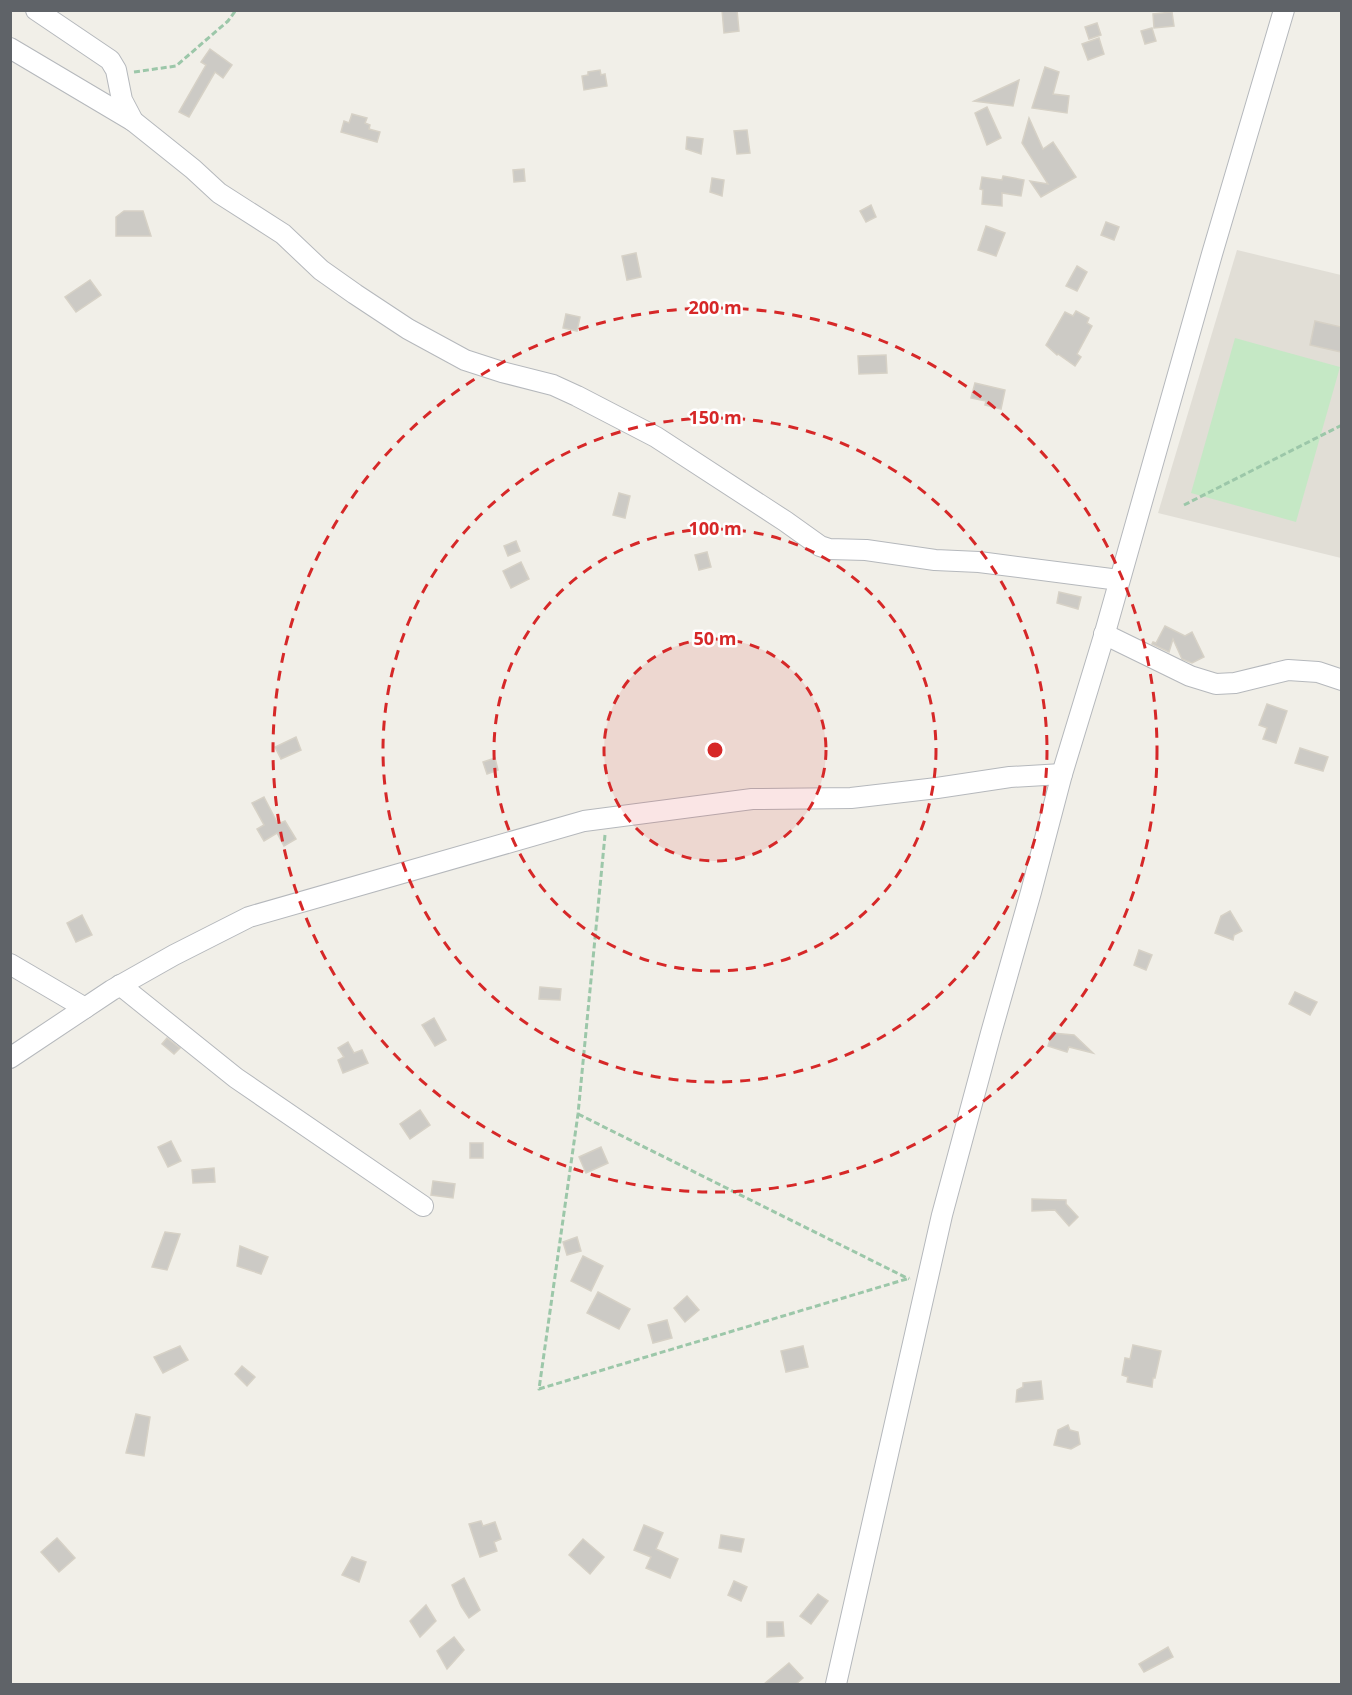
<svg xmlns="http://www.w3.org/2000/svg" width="1352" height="1695" font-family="'Open Sans',sans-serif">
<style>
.education{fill:#e1ded6}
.green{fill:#c5e8c5}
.building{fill:#cccac5;stroke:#d6d1c6;stroke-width:1.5}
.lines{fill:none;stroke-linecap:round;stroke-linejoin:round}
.minor-casing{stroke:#b5b8bc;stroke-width:22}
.path{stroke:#9cc7a9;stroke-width:3;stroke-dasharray:6 3;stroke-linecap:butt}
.minor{stroke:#fff;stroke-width:20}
.ring{fill:none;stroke:#d62828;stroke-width:3;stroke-dasharray:10 8}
.centre{fill:#d62828;stroke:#fff;stroke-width:3}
.ring-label{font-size:18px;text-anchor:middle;font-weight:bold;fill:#d62828;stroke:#fff;stroke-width:5;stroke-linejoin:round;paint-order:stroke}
</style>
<rect width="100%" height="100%" fill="#f1efe8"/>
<path class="education" d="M1237,250l104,25v283l-183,-45z"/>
<path class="green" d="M1235,338l105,29 -44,155 -105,-29z"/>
<g class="building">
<path d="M722,10h15l2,21 -15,2z"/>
<path d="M1172,12l2,14 -20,2 -1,-14z"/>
<path d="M1097,23l4,12 -12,4 -4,-12z"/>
<path d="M1152,28l4,13 -11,3 -4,-13z"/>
<path d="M1099,38l5,16 -16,6 -6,-16z"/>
<path d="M210,49l22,16 -9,13 -8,-6 -26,45 -10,-5 27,-47 -5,-3z"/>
<path d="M1045,67l14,5 -6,22 16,2 -2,17 -35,-5z"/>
<path d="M600,70l1,5 4,-1 2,12 -23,4 -2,-14 6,-1v-3z"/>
<path d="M1019,80l-6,26 -39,-5 28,-13z"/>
<path d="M987,107l14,31 -14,7 -12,-32z"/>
<path d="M352,114l15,4 -2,5 5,2 -1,4 11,3 -3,10 -36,-10 3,-11 5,2z"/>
<path d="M1029,118l14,31 10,-7 23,35 -35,20 -11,-16 18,3 -26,-41z"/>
<path d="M747,130l3,23 -13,1 -3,-23z"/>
<path d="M687,137l16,2 -2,15 -15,-5z"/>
<path d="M524,169l1,12 -11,1 -1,-12z"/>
<path d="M1003,176l21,4 -3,16 -19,-3v13l-20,-2 1,-14 -3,-1 2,-12 20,3z"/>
<path d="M712,178l12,2 -2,16 -12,-4z"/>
<path d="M871,205l5,12 -10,5 -6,-11z"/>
<path d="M124,211h19l8,25h-35v-19z"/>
<path d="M1106,222l13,5 -5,13 -13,-5z"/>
<path d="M986,226l19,7 -9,23 -18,-6z"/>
<path d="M636,253l5,24 -14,3 -5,-24z"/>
<path d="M1077,266l10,6 -10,19 -11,-5z"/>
<path d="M90,280l11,15 -25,17 -11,-15z"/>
<path d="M1076,311l13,7 -2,5 5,3 -15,28 4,3 -6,9 -17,-12 -1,1 -11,-10 19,-33 8,4z"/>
<path d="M566,314l14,3 -3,14 -14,-3z"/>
<path d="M1315,321l26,6v25l-31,-7z"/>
<path d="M886,355l1,18 -28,1 -1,-18z"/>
<path d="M975,383l30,7 -4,19 -16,-4 1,-4 -15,-3z"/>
<path d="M619,493l11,3 -5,22 -12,-3z"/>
<path d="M516,541l4,10 -12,5 -4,-10z"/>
<path d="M707,552l4,15 -12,3 -4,-15z"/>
<path d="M521,562l8,17 -18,9 -8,-17z"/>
<path d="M1059,592l22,5 -3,12 -21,-6z"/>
<path d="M1165,626l20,10 7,-4 12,25 -12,6 -10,-4 -9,-20 -4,13 -17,-8 1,-2 3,1z"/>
<path d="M1267,704l20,7 -11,32 -13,-4 4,-11 -8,-3z"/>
<path d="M296,737l5,13 -20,9 -6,-12z"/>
<path d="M1300,748l28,9 -5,14 -28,-8z"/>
<path d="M495,758l3,12 -11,4 -4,-12z"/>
<path d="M264,797l14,27 7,-3 11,18 -12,7 -7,-13 -13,8 -7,-12 7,-4 -12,-22z"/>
<path d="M1230,911l12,20 -8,4 -1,5 -18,-7 6,-17z"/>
<path d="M82,915l10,20 -16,7 -9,-19z"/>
<path d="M1139,950l13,5 -6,15 -12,-5z"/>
<path d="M540,987l21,2 -1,11 -21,-1z"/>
<path d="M1295,992l22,10 -7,13 -21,-11z"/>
<path d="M434,1018l12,22 -11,6 -13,-21z"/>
<path d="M1052,1033l22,2 19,18 -24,-6 -2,5 -19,-6z"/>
<path d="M167,1038l13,10 -6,6 -12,-10z"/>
<path d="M348,1042l6,11 8,-3 6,13 -25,10 -5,-13 6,-3 -6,-9z"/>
<path d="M420,1110l10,15 -20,14 -10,-15z"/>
<path d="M171,1141l10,20 -13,6 -10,-20z"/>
<rect x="470" y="1143" width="13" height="15"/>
<path d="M601,1147l7,16 -22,10 -7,-16z"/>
<path d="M214,1168l1,14 -22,1 -1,-13z"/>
<path d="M433,1181l22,3 -2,14 -22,-3z"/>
<path d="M1032,1199l34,1v4l12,13 -9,9 -14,-16 -23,1z"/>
<path d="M165,1232l15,2 -13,36 -15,-3z"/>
<path d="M577,1237l4,14 -14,4 -4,-13z"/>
<path d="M240,1246l28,11 -7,17 -24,-8z"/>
<path d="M583,1256l20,10 -12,25 -20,-10z"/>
<path d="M598,1292l32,17 -11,20 -32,-16z"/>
<path d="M687,1296l12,14 -14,12 -11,-14z"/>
<path d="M667,1320l5,18 -19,5 -5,-18z"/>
<path d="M1133,1345l28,6 -6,27h-2l-1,9 -25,-5 1,-5 -6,-2 3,-17 5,1z"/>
<path d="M180,1346l8,14 -25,13 -9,-16z"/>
<path d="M803,1346l5,21 -22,5 -5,-21z"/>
<path d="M242,1366l13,11 -8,9 -12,-12z"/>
<path d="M1041,1381l2,18 -27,3 1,-12 6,-3v-4z"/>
<path d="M136,1414l14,3 -6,39 -18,-3z"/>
<path d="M1068,1425l2,5 8,2 2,12 -9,5 -17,-4 4,-15z"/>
<path d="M481,1521l2,5 12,-4 6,17 -7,3 3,9 -17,6 -11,-33z"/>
<path d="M644,1525l19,8 -7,16 22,10 -8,19 -24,-10 5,-11 -17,-7z"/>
<path d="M721,1535l23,4 -3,13 -22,-4z"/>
<path d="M57,1538l18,20 -16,14 -18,-20z"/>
<path d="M583,1539l21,18 -14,17 -21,-19z"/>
<path d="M352,1557l14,5 -7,20 -17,-7z"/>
<path d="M464,1578l16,32 -11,8 -8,-12 -9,-21z"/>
<path d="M734,1581l13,6 -6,14 -13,-6z"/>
<path d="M818,1594l10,7 -17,23 -11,-8z"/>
<path d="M426,1605l10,16 -16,16 -10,-16z"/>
<path d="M767,1622h16l1,14 -17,1z"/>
<path d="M454,1637l10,13 -17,19 -10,-18z"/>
<path d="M1168,1647l5,10 -29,15 -5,-8z"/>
<path d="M789,1663l14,15 -7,6h-32z"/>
</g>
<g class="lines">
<defs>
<g id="minor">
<path d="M36,10l74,50 6,10 6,30 11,21 60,48 26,24 64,41 38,36 34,24 53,35 57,31 37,12 51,13 24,11 79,41 129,84 35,25 9,3 37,1 69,10 44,2 140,18"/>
<path d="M10,48l123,73"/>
<path d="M1104,634l86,42 26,8 19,-1 53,-13 30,2 24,8"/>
<path d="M10,964l75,44"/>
<path d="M120,985l116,93 187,128"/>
<path d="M10,1058l102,-68 62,-35 75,-38 335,-96 168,-22 99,-1 86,-10 73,-11 52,-3"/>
<path d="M836,1684l106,-469 49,-182 40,-141 31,-118 42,-138 108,-382 72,-244"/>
</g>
</defs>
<use href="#minor" class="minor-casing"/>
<g class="path">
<path d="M134,72l42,-6 52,-45 8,-11"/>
<path d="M1184,505l158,-80"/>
<path d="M605,835l-27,279 -39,275 371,-111"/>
<path d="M578,1114l331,165"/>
</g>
<use href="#minor" class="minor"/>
</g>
<circle cx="715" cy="750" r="111" fill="#d62828" fill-opacity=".12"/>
<g class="ring">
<circle cx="715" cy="750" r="111"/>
<circle cx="715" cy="750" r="221"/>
<circle cx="715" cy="750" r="332"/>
<circle cx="715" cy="750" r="442"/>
</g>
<circle cx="715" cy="750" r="9" class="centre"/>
<g class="ring-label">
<text x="715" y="314">200 m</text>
<text x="715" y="424">150 m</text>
<text x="715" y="535">100 m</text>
<text x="715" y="645">50 m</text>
</g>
<rect width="1352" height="1695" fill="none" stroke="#5f6368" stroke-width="24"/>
</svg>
